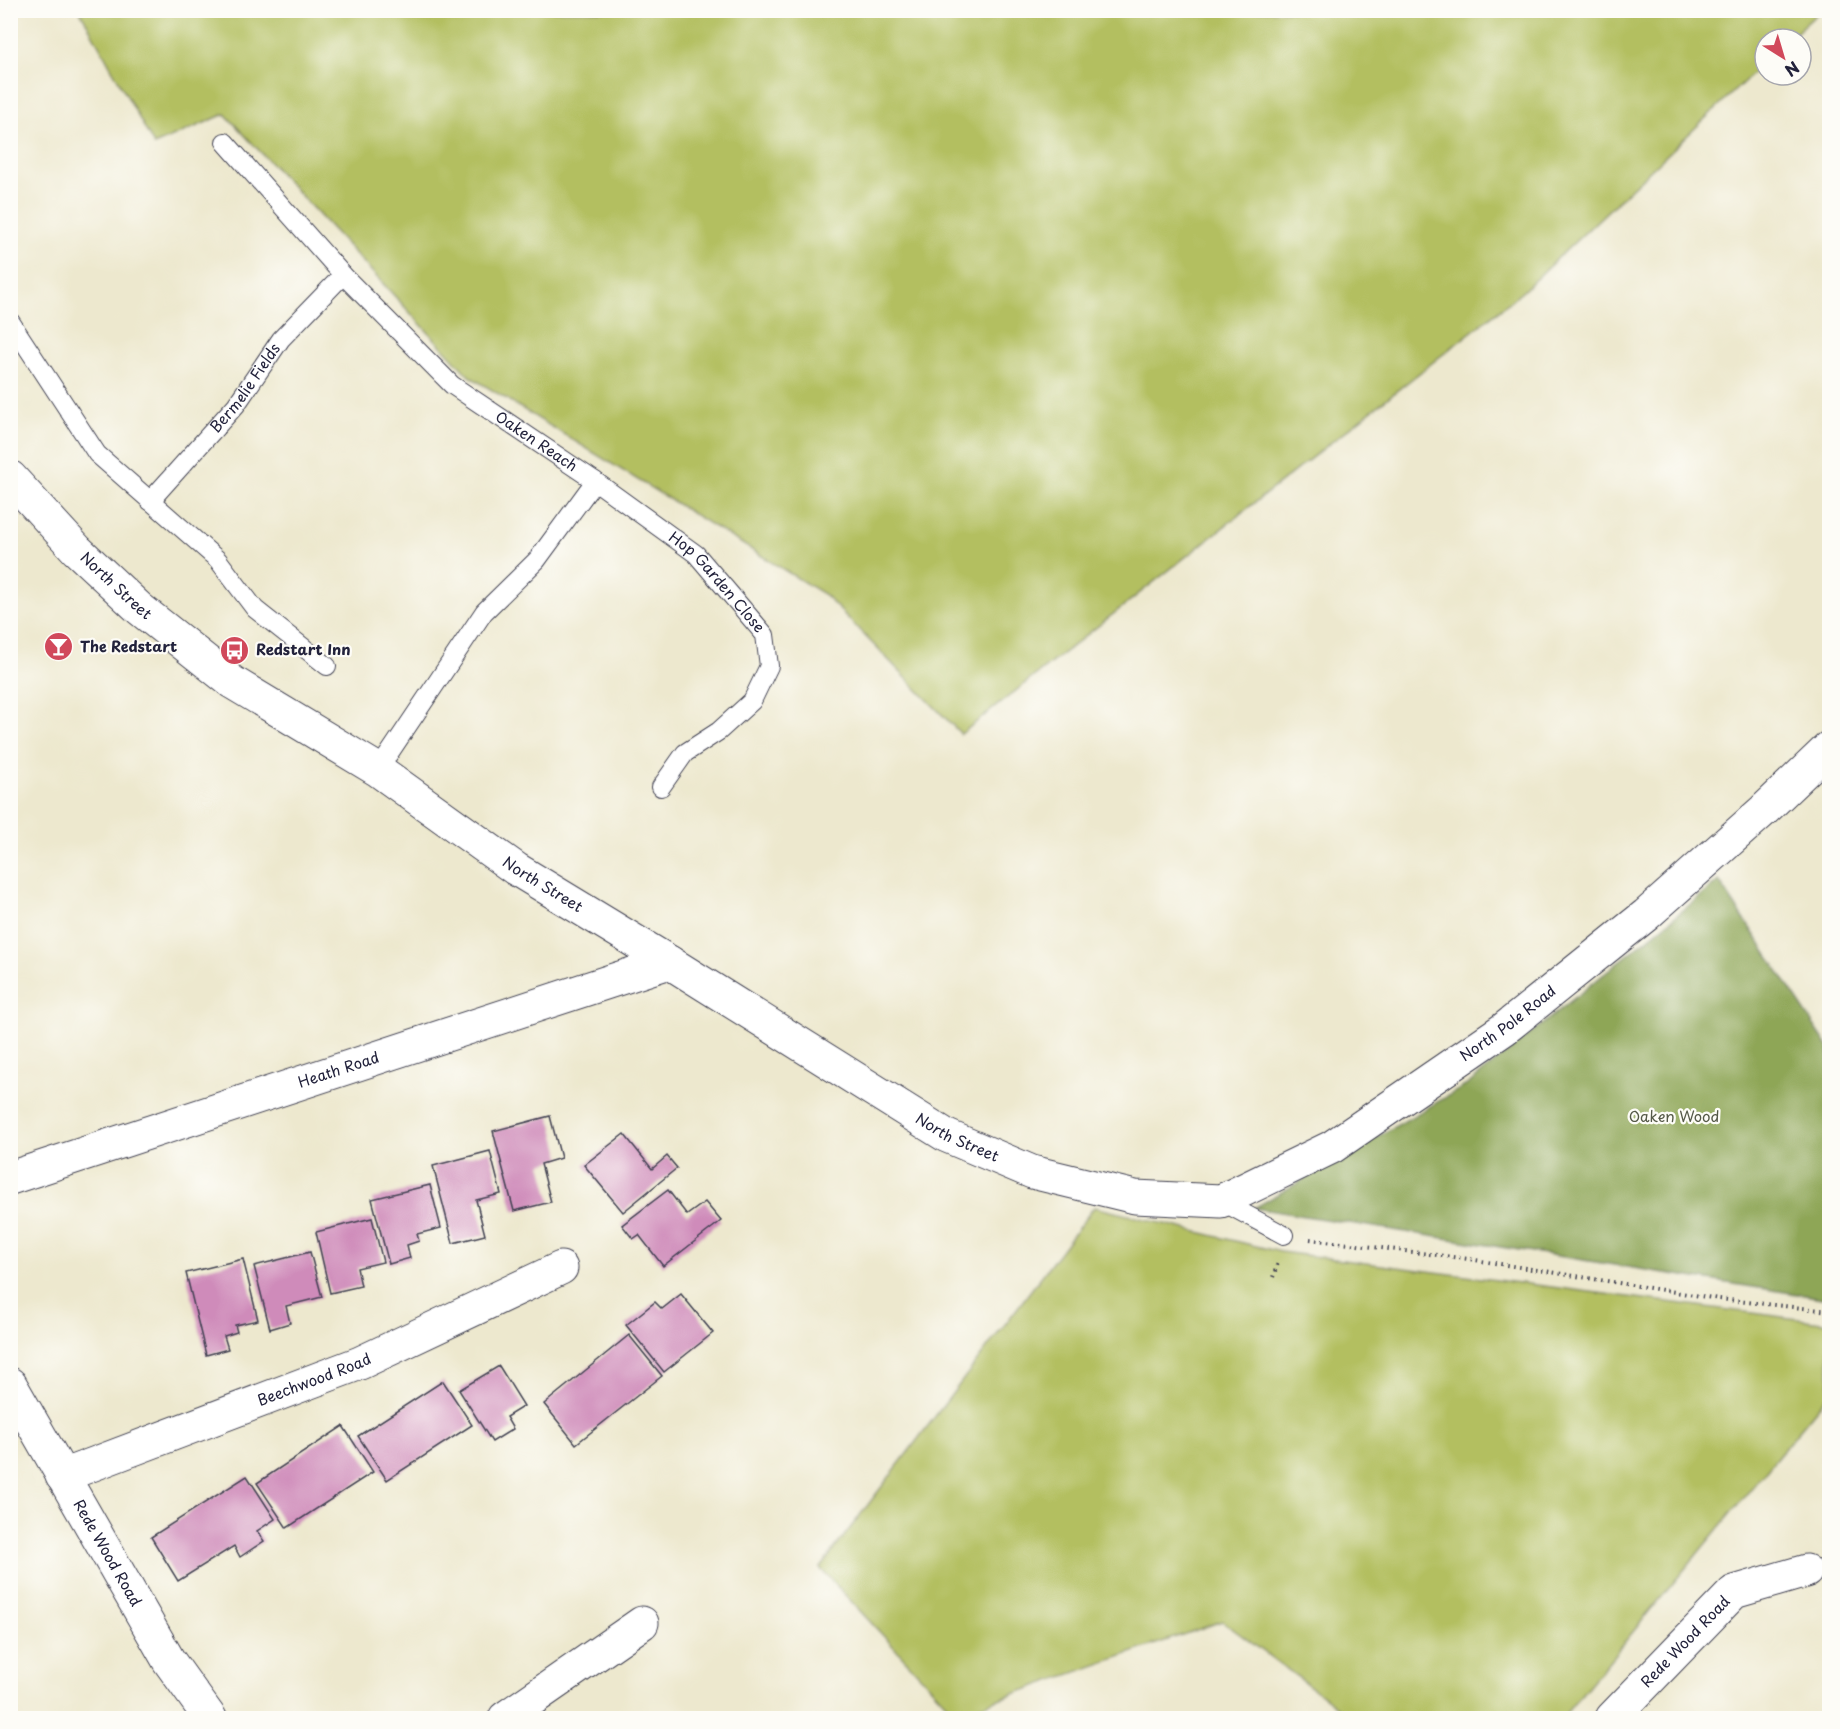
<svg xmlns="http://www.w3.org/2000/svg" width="1840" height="1729" font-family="'Playpen Sans',sans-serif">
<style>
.green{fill:#b3bf61;stroke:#6a704e;stroke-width:1.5}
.forest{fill:#8ea657;stroke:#586449;stroke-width:1.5}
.building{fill:#cf8bba}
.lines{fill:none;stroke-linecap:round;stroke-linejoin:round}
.lane-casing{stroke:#404051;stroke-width:20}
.street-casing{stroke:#404051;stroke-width:35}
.path{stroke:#404051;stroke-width:4;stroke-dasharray:1.5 4.5;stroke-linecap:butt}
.lane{stroke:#fff;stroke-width:18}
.street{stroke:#fff;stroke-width:33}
.labels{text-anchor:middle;stroke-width:4.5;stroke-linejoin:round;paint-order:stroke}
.street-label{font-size:15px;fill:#22223b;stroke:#fdfcf7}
.poi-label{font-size:15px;font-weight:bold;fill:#22223b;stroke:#fdfcf7;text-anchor:start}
.park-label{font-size:15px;fill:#555948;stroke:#fdfcf7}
</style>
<rect width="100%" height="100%" fill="#fdfcf7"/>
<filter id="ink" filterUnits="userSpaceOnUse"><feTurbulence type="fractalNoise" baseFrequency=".0167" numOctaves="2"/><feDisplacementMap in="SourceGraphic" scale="12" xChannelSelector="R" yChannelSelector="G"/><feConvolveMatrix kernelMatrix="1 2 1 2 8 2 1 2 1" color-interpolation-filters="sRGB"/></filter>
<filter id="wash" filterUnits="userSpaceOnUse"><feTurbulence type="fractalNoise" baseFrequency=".008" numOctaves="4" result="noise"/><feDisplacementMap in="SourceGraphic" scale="24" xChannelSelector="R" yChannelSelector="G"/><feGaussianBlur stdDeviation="1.35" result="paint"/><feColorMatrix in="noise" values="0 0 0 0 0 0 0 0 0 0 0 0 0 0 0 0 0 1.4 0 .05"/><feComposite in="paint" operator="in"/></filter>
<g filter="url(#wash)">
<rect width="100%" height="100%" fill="#ede8ce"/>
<g class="green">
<path d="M80,11h1740l-31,28h-24v23l-243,230 -561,442 -136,-139 -356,-219 -244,-262 -71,31z"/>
<path d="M1094,1207l187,45 548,71v71l-267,324h-209l-131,-97 -266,93 -136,-146z"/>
</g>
<path class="forest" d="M1719,881l110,167v251l-575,-91 213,-123z"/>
<g id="blocks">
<g class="building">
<path d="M550,1116l11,42 -20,6 10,38 -37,9 -21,-80z"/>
<path d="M624,1134l28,35 15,-13 10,12 -54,44 -39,-47z"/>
<path d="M490,1151l11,43 -25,6 9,35 -32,8 -20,-77z"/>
<path d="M430,1185l11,43 -24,6 2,7 -12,4 3,13 -21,6 -17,-65z"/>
<path d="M668,1190l19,25 18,-13 16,19 -58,45 -24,-31 -6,4 -11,-14z"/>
<path d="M372,1218l11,44 -26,6 4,18 -31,7 -14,-61z"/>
<path d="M310,1252l12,45 -36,9 4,17 -20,6 -16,-63z"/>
<path d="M243,1259l15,61 -23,5 2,7 -13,4 4,13 -22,6 -20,-82z"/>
<path d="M681,1294l32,39 -49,39 -38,-47 29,-23 7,7z"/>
<path d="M629,1335l33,41 -86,68 -32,-40z"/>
<path d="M499,1366l25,40 -18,11 7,12 -21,13 -33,-52z"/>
<path d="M443,1381l29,44 -85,55 -29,-44z"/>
<path d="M343,1426l30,46 -86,56 -30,-45z"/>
<path d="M247,1476l28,43 -18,12 7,10 -24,16 -6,-11 -56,35 -27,-44z"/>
</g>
</g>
</g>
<g filter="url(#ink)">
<use href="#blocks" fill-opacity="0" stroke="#404051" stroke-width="1.5"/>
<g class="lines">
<defs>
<g id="lane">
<path id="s1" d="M225,142l118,133 109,110 143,96 101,73 69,81 4,31 -17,35 -33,30 -34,22 -24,34"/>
<path d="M10,321l87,133 121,106 37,49 72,57"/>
<path id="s2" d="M150,501l86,-96 45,-66 62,-64"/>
<path d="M378,770l106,-158 53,-52 58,-79"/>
<path d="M1221,1201l63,34"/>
</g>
<g id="street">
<path id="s3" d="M10,477l67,73 63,59 92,73 146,88 138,99 153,93 278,174 85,36 103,25 86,4 111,-54 172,-118 142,-114 118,-105 66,-63"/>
<path id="s4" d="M10,1178l659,-216"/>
<path id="s5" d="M10,1384l159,277 41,57"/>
<path id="s6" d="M62,1476l298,-113 201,-95"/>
<path d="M505,1718l137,-95"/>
<path id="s7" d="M1612,1718l122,-126 72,-21"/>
</g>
</defs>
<use href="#lane" class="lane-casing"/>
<use href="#street" class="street-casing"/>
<g class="path">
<path d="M1310,1239l159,20 250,40 111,12"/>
<path d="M1273,1277l5,-14"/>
</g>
<use href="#lane" class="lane"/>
<use href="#street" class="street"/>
</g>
</g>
<defs>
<symbol id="bar-disc" viewBox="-11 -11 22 22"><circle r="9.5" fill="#d1495b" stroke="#fdfcf7"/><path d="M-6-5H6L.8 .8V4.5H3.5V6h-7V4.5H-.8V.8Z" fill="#fff"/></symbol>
<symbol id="bus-disc" viewBox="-11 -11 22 22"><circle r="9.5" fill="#d1495b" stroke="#fdfcf7"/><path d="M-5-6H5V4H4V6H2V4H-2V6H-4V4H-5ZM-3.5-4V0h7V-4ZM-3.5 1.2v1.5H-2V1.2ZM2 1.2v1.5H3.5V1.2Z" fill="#fff"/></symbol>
</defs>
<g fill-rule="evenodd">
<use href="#bar-disc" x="42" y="630" width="33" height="33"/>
<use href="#bus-disc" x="218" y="634" width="33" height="33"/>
</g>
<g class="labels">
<g class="street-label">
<text dy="5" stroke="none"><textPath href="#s2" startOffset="148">Bermelie Fields</textPath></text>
<text dy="5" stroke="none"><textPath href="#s1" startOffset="434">Oaken Reach</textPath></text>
<text dy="5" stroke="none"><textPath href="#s1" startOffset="664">Hop Garden Close</textPath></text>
<text dy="5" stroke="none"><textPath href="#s3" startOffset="152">North Street</textPath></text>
<text dy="5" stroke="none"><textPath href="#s3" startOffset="674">North Street</textPath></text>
<text dy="5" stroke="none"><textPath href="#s3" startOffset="1773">North Pole Road</textPath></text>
<text dy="5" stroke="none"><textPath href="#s4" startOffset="346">Heath Road</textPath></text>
<text dy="5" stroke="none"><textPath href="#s3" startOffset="1160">North Street</textPath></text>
<text dy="5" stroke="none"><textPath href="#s6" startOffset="270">Beechwood Road</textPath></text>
<text dy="5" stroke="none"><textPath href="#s5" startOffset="195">Rede Wood Road</textPath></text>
<text dy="5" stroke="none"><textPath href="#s7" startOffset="106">Rede Wood Road</textPath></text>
</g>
<g class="poi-label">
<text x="80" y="652">The Redstart</text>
<text x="256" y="655">Redstart Inn</text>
</g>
<g class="park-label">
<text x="1674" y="1122">Oaken Wood</text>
</g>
</g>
<rect width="1840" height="1729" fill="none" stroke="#fdfcf7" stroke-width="36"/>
<g transform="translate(1783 57) rotate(143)"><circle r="28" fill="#fdfcf7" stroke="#a5a5ac" stroke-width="1.5"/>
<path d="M0-4.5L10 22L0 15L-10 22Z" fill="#d1495b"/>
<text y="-9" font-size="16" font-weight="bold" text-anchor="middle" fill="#22223b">N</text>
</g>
</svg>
